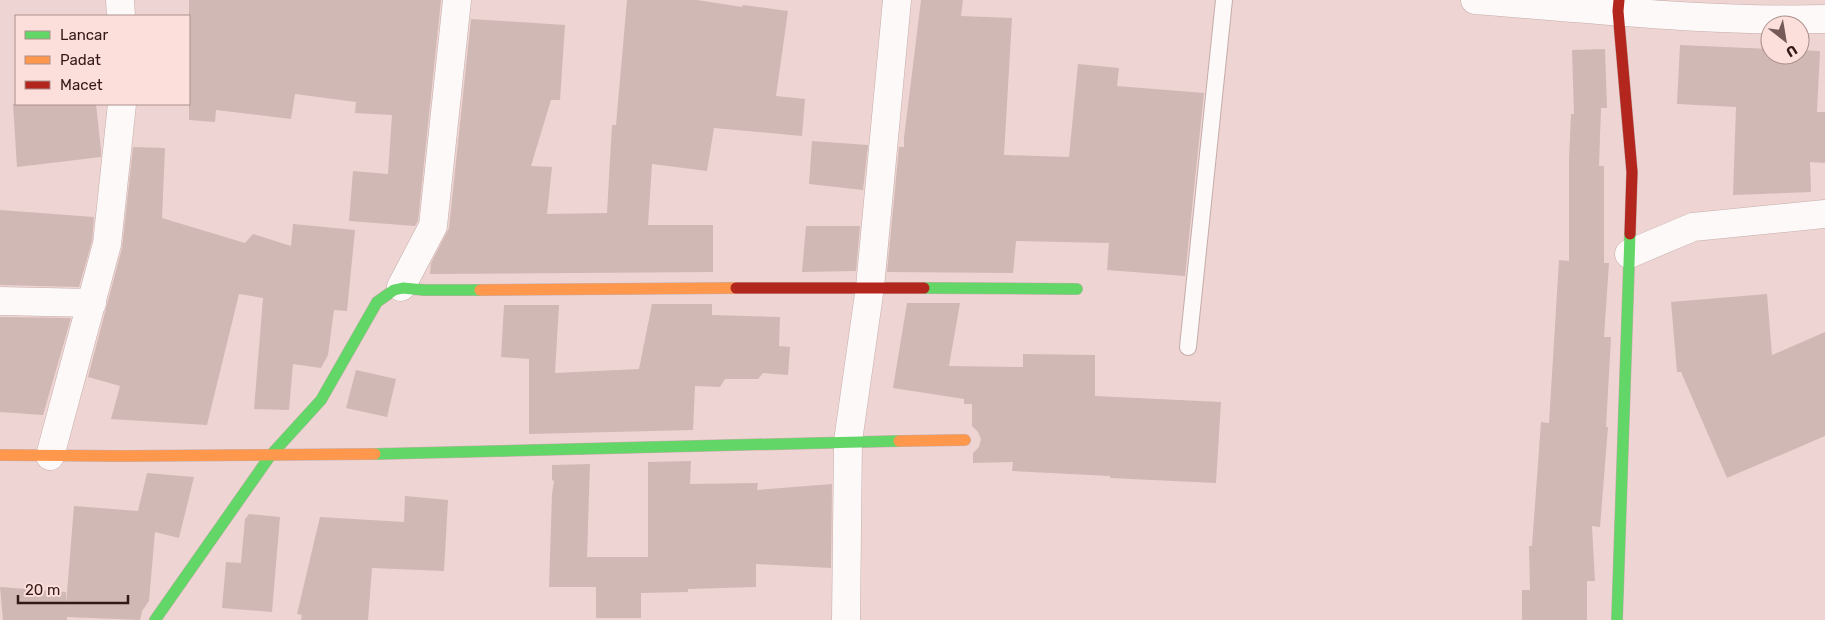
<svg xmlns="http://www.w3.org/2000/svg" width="1825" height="620" font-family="Rubik,sans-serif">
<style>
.building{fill:#d0b8b5}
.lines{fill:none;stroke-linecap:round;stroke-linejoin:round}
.lane-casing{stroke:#c5acaa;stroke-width:18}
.street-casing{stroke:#c5acaa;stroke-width:29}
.fast-casing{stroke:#c5acaa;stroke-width:12}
.slow-casing{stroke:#c5acaa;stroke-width:12}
.jam-casing{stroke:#c5acaa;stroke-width:12}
.lane{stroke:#fcf9f8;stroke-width:16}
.street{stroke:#fcf9f8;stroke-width:28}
.fast{stroke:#63d668;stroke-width:11}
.slow{stroke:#ff974d;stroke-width:11}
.jam{stroke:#b3261e;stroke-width:11}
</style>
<rect width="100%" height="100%" fill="#eed5d3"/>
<g class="building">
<path d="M189,0h252l-23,221 -3,5 -66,-5 4,-50 35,3 4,-59 -37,-2 1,-11 -61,-8 -4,25 -75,-9 -1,12 -26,-2z"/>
<path d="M627,0h70l45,7 1,-2 45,6 -12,85 29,3 -3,37 -88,-8 -7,43 -55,-7 -4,61h65v47l-283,2 1,-11 18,-35 22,-209 94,6 -5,75h-9l-20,66 21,1 -5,47 60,-1 5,-88h4z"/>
<path d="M921,0h42l-2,16 51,2 -8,137 65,2 9,-93 41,4 -2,18 87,7 -19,183 -78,-6 2,-27 -93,-2 -3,32 -126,-1 12,-125h5v-9z"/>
<path d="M1680,45l90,4v6h30v-5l20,1 -3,61h8v51l-15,-1 1,30 -78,3 3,-88 -59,-3z"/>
<path d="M1605,49l2,59h-6l-2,58h5v97h5l-5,74h7l-5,90h2l-8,100 -8,-1 3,55h-8v39h-65v-30h8l-1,-44h3l9,-124 8,1 10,-163 10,1v-103l2,-44h3l-2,-64z"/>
<path d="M13,104h83l5,46v7l-84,10z"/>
<path d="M812,141l56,4 -5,45 -54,-6z"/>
<path d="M133,147l32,1 -3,70 83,25 8,-9 38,12 2,-22 62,6 -8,81 -13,-1 -6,45 -7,13 -28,-4 -4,46 -35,-1 9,-111 -24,-4 -32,131 -96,-6 9,-33 -32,-9 34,-129z"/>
<path d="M0,210l94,7 -2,24 -13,46 -79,-2z"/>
<path d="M806,226h54l-4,45 -54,1z"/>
<path d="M1767,294l5,61 53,-23v104l-98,42 -46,-106h-4l-6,-70z"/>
<path d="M907,303h53l-11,63 74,1v-13l72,1v41l126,6 -5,81 -106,-5v-2l-98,-5 1,-9 -40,1v-10l6,-6 2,-8 -3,-7 -6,-6v-22h-8v-5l-71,-11z"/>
<path d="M652,304h60v11l68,2 -1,29 11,1 -2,28 -25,-2 -5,6h-33l-5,8 -25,-1 -2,44 -164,4v-75l-28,-2 3,-52h55l-4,68 84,-4z"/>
<path d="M0,317l71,1 -28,97 -43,-3z"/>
<path d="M356,370l40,9 -9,38 -41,-9z"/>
<path d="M691,461l-1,23 68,-1 -1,7 75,-6 -1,84 -75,-4v23l-68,2v3l-47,1v25h-45v-31h-47l3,-93 2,-13 -2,-1v-15l38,-1 -3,93h61v-95z"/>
<path d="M147,473l47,4 -15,61 -24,-6 -6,69 -7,10 -2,9 -73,-3v3h-64l-3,-33 66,5v13l8,-99 64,5z"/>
<path d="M405,496l43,4 -4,71 -72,-3 -4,52h-67l1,-5 -5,-1 23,-97 84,5z"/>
<path d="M249,514l31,3 -8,95 -50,-4 4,-46 15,1 4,-44z"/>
</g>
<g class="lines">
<defs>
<path id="lane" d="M1188,347l36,-347"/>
<g id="street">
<path d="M120,0l1,16"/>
<path d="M1475,0c116,9 233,22 350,19"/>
<path d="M1629,254l64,-27 132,-13"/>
<path d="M401,287l32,-61 24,-226"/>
<path d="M0,301l92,2"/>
<path d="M50,456l57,-212 15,-140"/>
<path d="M846,620l2,-179 22,-154 27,-287"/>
</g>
<g id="fast">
<path d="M924,288l153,1"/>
<path d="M375,454l524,-13"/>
<path d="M155,620l115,-164 51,-56 56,-98 17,-12 9,-2 21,2h56"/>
<path d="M1617,620l13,-386"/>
</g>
<g id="slow">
<path d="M480,290l256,-2"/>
<path d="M899,441l66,-1"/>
<path d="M0,455l121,1 254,-2"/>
</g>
<g id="jam">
<path d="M1619,0l-1,11 14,161 -2,62"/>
<path d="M736,288h188"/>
</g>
</defs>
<use href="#lane" class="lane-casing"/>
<use href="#street" class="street-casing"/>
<use href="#fast" class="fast-casing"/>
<use href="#slow" class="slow-casing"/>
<use href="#jam" class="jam-casing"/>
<use href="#lane" class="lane"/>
<use href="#street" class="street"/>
<use href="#fast" class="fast"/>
<use href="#slow" class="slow"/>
<use href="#jam" class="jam"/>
</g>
<rect x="15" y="15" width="175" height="90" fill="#fcdeda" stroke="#ac8f8c"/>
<rect x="25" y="31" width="25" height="8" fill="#63d668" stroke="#ac8f8c"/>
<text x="60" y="40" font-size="15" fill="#331917">Lancar</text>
<rect x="25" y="56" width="25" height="8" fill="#ff974d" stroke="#ac8f8c"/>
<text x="60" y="65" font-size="15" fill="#331917">Padat</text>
<rect x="25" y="81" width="25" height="8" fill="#b3261e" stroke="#ac8f8c"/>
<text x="60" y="90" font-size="15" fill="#331917">Macet</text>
<g transform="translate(1785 40) rotate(149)"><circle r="24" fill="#fcdeda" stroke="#ac8f8c"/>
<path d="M0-4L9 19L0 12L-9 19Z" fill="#745b59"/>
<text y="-8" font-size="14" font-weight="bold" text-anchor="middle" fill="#331917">U</text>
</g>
<path d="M18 595v8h110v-8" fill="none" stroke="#331917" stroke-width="2.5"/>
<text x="25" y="595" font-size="15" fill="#331917" stroke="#fcdeda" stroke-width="4" paint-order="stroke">20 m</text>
</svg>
